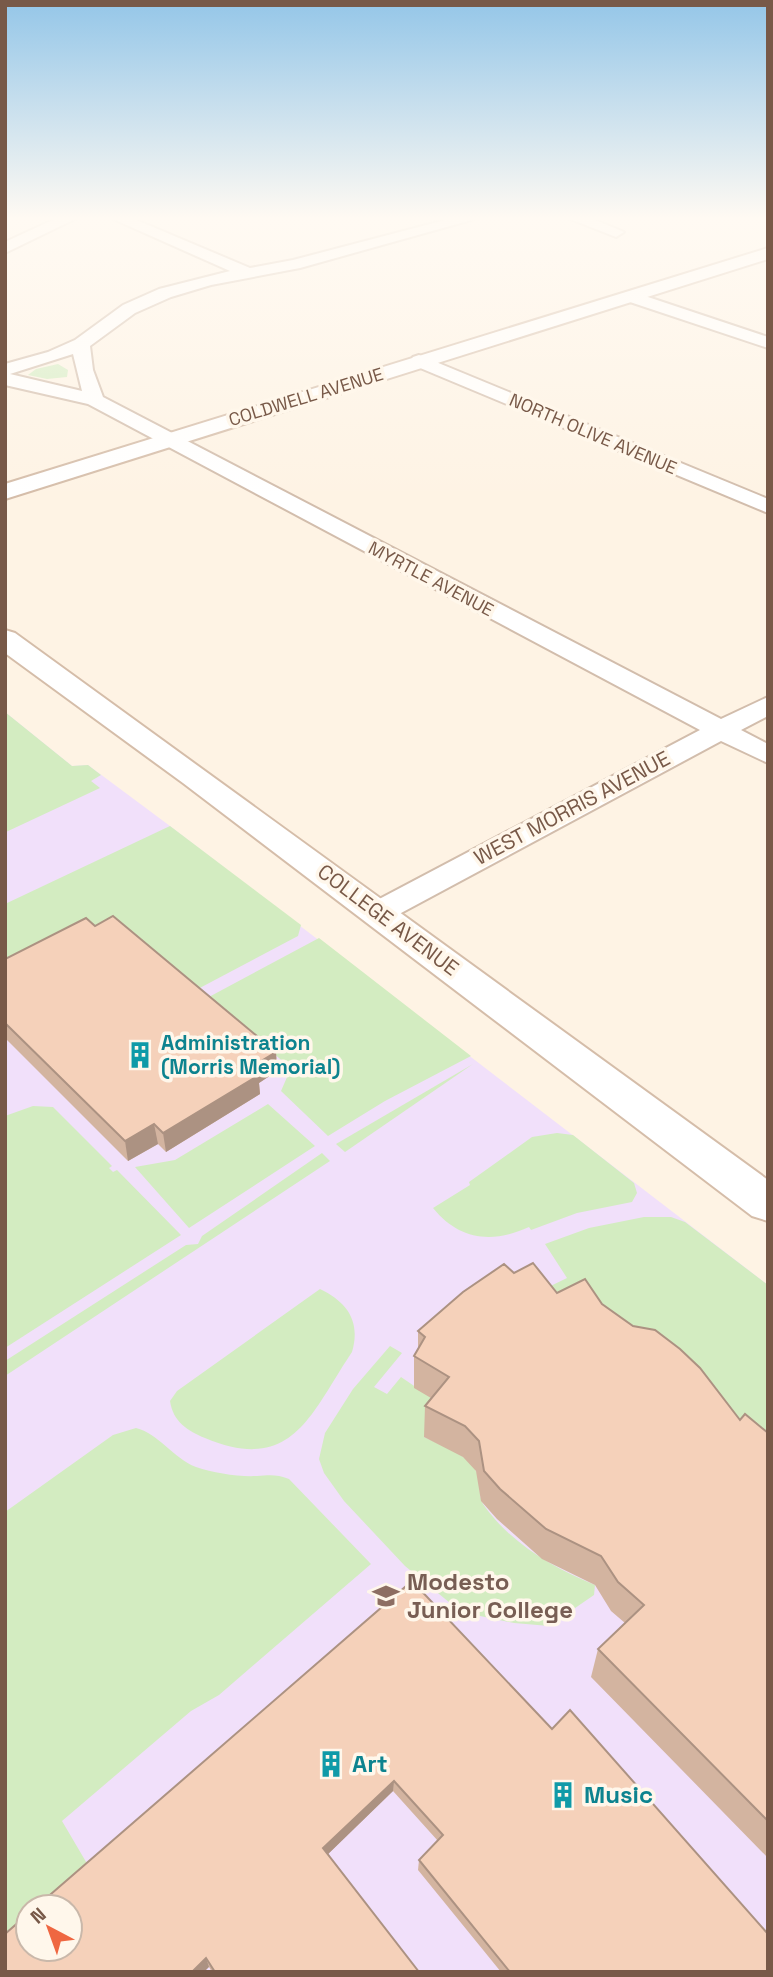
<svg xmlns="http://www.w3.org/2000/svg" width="773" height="1977" font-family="'Space Grotesk',sans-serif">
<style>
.education{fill:#f1e0fa;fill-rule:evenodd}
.green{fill:#d3ecc1}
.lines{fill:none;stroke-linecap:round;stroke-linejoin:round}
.street-casing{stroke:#d2bdac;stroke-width:4}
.secondary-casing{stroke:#d5bda9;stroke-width:4}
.street{fill:#fff;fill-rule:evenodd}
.secondary{fill:#fff;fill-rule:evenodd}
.wall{fill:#d3b4a0}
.shaded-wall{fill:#ac9282}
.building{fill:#f5d1ba;stroke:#ac9282;stroke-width:2}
.labels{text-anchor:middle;stroke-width:7;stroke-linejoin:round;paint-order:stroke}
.far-street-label{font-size:18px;fill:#785948;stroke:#fff7eb}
.street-label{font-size:21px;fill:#785948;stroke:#fff7eb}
.culture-label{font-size:21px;font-weight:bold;fill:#0d838f;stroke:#fff7eb;text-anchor:start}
.near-education-label{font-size:24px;font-weight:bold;fill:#785e54;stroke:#fff7eb;text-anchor:start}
.near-culture-label{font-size:24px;font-weight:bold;fill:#0d838f;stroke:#fff7eb;text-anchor:start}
</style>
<rect width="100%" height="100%" fill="#fef3e4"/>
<path class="education" d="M5,712l67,54 16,-1 82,61 598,459v687h-763zM28,1907h42v42h-42z"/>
<g class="green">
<path d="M58,364l10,6 -1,7 -20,2 -19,-4 8,-6z"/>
<path d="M5,712l67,54 16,-1 13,10 -10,6 9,7 -94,44z"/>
<path d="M170,826l131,99 -3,11 -102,54 -191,-18v-68z"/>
<path d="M319,938l152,118 -86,45 -57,35 -47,-45 10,-23 -84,-70z"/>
<path d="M473,1064l-128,88 -9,-8z"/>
<path d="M268,1104l47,42 -126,82 -54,-61 40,-7z"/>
<path d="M33,1106l20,1 59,59 -3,2 4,4 4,-2 64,65 -176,113v-232z"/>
<path d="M557,1133l16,2 61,48 3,10 -5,9 -55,11 -46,17 -2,-3c-37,17 -70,13 -96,-19l37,-23 -1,-3 63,-45z"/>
<path d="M322,1153l8,8 -325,215v-15l181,-116 12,-1 4,-8z"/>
<path d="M644,1217h27l14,5 83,63v144l-24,11 -214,-144 37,-18 -22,-34 44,-16z"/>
<path d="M320,1289c27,13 41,32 32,63 -41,61 -59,123 -147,86 -17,-7 -32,-16 -35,-37l7,-10z"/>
<path d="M390,1346l12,7 -28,34 13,7 14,-17 47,32 -24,28c16,8 45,17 53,36 4,9 1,22 6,31 26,38 70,64 112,81l-1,10 -45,31 -35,-3 -53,-11 -56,-46 -61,-65 -20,-28 -5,-14 6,-26 28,-44z"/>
<path d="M136,1428c22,5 37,30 60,39 18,6 42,10 61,9 12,-1 20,-2 32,3l82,85 -152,131 -28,16 -129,110 30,51 -40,35h-24v21l-23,20v-436l108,-77z"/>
</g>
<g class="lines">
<defs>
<g id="street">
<path d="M55,219h20l-70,34v-11z"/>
<path d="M113,219h21l116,49 43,-8 156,-41h26l-175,49 -89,17 -40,12 -36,16 -45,33 3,24 10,27 618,322 47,-22v19l-27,14 27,14v19l-47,-22 -333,179 -11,3 -11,-3 -5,-7 5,-7 334,-176 -612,-326 -83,-19v-21l43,-12 27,-12 48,-35 36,-16 71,-18zM73,354l9,37 -72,-17z"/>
<path d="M570,219h23l31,13 -8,5z"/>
<path d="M630,291l138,46v11l-144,-48 -2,-4z"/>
<path d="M419,355l349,144v14l-355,-148 -3,-4 3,-4z"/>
</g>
<g id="secondary">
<path d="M768,248v11l-763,240v-15z"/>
<path d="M5,630l10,3 753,547v41l-16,-5 -569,-433 -178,-130z"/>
</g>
</defs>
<use href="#street" class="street-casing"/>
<use href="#secondary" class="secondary-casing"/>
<use href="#street" class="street"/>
<use href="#secondary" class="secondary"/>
</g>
<g class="wall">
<path d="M95,926l181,126 1,19 -18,12 1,11 -94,58 -8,-8 -30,17 -123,-123v-79z"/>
<path d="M514,1273l43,20 45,11 138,116 28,13v425l-177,-181 7,-28 27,-26 -14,-12 -16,-26 -53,-26 -45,-40 -16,-18 -5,-30 -13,-14 -39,-20 1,-31 6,-8 -17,-10v-32l4,-6v-19z"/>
<path d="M412,1581l356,391h-267l-83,-102 1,-10 19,-19 -45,-50 -65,63 91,118h-207l-3,-5 -204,5z"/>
</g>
<g class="shaded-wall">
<path d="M276,1052l1,19 -18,12 1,11 -94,58 -3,-19 87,-65z"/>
<path d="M154,1124l4,20 -30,17 -3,-20z"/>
<path d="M394,1781l-1,10 -69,67 -1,-10z"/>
<path d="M206,1958l3,9 -5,5h-12z"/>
</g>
<g class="building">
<path d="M113,916l163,136 -26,16 9,7 -96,58 -9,-9 -29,17 -120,-118v-64l81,-41 9,8z"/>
<path d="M533,1263l24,30 28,-14 17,25 31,22 22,4 25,19 20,19 40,52 5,-6 23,19v388l-170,-172 46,-44 -26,-23 -17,-26 -55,-27 -46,-40 -16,-18 -5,-30 -14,-15 -40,-20 24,-29 -35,-21 11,-19 -7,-6 45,-39 41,-28 10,9z"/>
<path d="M412,1581l140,148 18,-19 198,224v38h-258l-91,-112 24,-25 -49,-54 -71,67 96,124h-204l-9,-14 -14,14h-187v-38l23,-20v35h42v-42h-34z"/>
</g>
<linearGradient id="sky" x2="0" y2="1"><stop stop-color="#94c6e8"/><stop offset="0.44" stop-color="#fffaf3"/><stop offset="1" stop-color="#fffaf3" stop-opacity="0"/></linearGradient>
<rect width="773" height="496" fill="url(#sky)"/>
<defs>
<symbol id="building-bare" viewBox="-9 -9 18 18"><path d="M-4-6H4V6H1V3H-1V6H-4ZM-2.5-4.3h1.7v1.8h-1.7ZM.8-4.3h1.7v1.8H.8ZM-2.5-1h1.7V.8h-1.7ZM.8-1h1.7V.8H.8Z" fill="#0f9aa8" stroke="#fff7eb" stroke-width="2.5" paint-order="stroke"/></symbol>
<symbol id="university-bare" viewBox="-9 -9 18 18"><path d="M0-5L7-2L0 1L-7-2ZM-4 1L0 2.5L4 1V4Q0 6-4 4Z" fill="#8d6e63" stroke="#fff7eb" stroke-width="2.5" paint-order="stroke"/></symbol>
</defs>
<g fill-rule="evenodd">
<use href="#building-bare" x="121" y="1036" width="38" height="38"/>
<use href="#university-bare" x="367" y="1577" width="38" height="38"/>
<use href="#building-bare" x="312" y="1745" width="38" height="38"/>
<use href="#building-bare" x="544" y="1776" width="38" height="38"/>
</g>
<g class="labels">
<g class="far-street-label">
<text transform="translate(306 397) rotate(-17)" y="6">COLDWELL AVENUE</text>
<text transform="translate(593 434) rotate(23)" y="6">NORTH OLIVE AVENUE</text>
<text transform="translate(431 579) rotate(28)" y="6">MYRTLE AVENUE</text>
</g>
<g class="street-label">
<text transform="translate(572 808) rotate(-28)" y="7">WEST MORRIS AVENUE</text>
<text transform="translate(388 920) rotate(37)" y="7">COLLEGE AVENUE</text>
</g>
<g class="culture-label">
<text x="161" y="1050">Administration<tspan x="161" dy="24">(Morris Memorial)</tspan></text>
</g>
<g class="near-education-label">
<text x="407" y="1590">Modesto<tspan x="407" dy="28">Junior College</tspan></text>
</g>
<g class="near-culture-label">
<text x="352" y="1772">Art</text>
<text x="584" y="1803">Music</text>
</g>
</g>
<rect width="773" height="1977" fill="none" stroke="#785948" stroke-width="14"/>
<g transform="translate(49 1928) rotate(319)"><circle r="33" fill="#fff7eb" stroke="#c9b8aa" stroke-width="2"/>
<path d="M0-5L12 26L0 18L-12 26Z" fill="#ef6741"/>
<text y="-10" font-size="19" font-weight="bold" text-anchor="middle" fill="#785948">N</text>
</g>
</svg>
